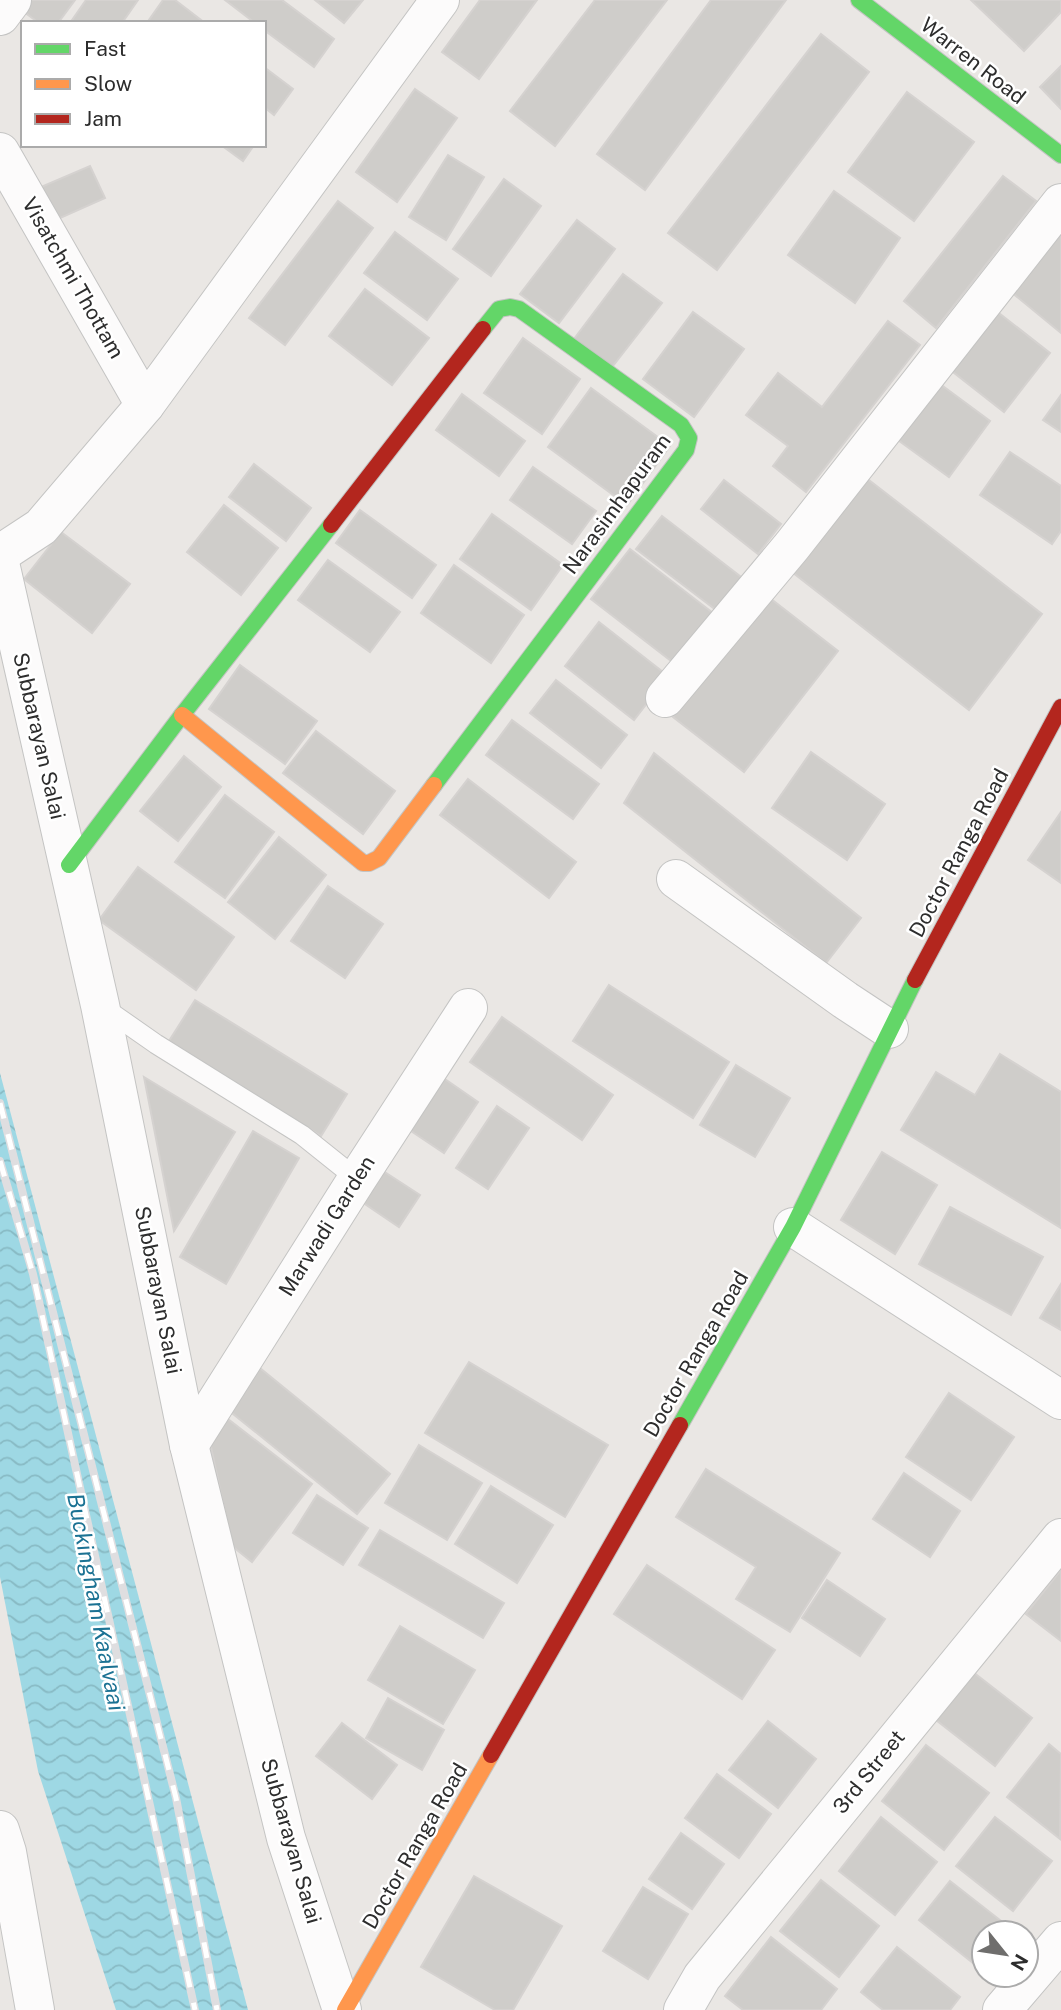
<svg xmlns="http://www.w3.org/2000/svg" width="1061" height="2010" font-family="'Public Sans',sans-serif">
<style>
.water{fill:url(#water-waves)}
.building{fill:#cfcdca;stroke:#d5d2d0;stroke-width:2}
.lines{fill:none;stroke-linecap:round;stroke-linejoin:round}
.lane-casing{stroke:#c4c4c3;stroke-width:21}
.street-casing{stroke:#c4c4c3;stroke-width:40}
.fast-casing{stroke:#c4c4c3;stroke-width:18}
.slow-casing{stroke:#c4c4c3;stroke-width:18}
.jam-casing{stroke:#c4c4c3;stroke-width:18}
.lane{stroke:#fcfbfb;stroke-width:19}
.street{stroke:#fcfbfb;stroke-width:38}
.fast{stroke:#63d668;stroke-width:16}
.slow{stroke:#ff974d;stroke-width:16}
.jam{stroke:#b3261e;stroke-width:16}
.rail-casing{stroke:#dfdee0;stroke-width:8}
.rail{stroke:#fff;stroke-width:5;stroke-dasharray:16;stroke-linecap:butt}
.labels{text-anchor:middle;stroke-width:5;stroke-linejoin:round;paint-order:stroke}
.street-label{font-size:21px;fill:#2d2d2d;stroke:#fff}
.water-label{font-size:23px;font-style:italic;fill:#1b7293;stroke:#fff}
</style>
<defs>
<pattern id="water-waves" width="16" height="10" patternUnits="userSpaceOnUse" patternTransform="scale(1.75)"><rect width="16" height="10" fill="#9ed8e4"/><path d="M0 5q4-4 8 0t8 0" fill="none" stroke="#88bac4"/></pattern>
</defs>
<rect width="100%" height="100%" fill="#eae7e4"/>
<path class="water" d="M0,1073l248,937h-132l-78,-239 -38,-194z"/>
<g class="building">
<path d="M20,0h55l-17,23h-19l-23,-17z"/>
<path d="M86,0h52l-16,23h-52z"/>
<path d="M163,0h12l30,23h-53l-3,-3z"/>
<path d="M225,0h57l52,39 -20,28 -50,-37v-7h-9z"/>
<path d="M315,0h48l-19,23z"/>
<path d="M480,0h57l-58,79 -37,-27z"/>
<path d="M595,0h72l-112,146 -45,-35z"/>
<path d="M711,0h75l-141,190 -48,-36z"/>
<path d="M971,0h90v12l-37,39z"/>
<path d="M821,34l48,38 -152,198 -49,-37z"/>
<path d="M1061,66v43l-21,-22z"/>
<path d="M264,67l29,22 -19,26 -10,-8z"/>
<path d="M415,89l42,29 -60,84 -41,-30z"/>
<path d="M907,92l67,50 -60,79 -66,-49z"/>
<path d="M221,145h33l-11,16z"/>
<path d="M448,155l36,22 -38,63 -37,-23z"/>
<path d="M90,166l15,32 -56,25 -15,-33z"/>
<path d="M1003,176l33,25 -100,127 -32,-27z"/>
<path d="M504,179l37,27 -50,70 -38,-27z"/>
<path d="M834,191l66,47 -45,65 -67,-48z"/>
<path d="M338,201l35,27 -88,117 -36,-27z"/>
<path d="M577,220l38,29 -56,74 -39,-29z"/>
<path d="M1061,228v105l-51,-42z"/>
<path d="M395,232l63,47 -31,41 -63,-47z"/>
<path d="M623,274l39,29 -50,64 -38,-28z"/>
<path d="M365,289l64,49 -37,47 -63,-49z"/>
<path d="M990,306l60,47 -46,59 -60,-47z"/>
<path d="M693,312l51,37 -50,68 -51,-38z"/>
<path d="M888,321l32,24 -114,147 -33,-26 15,-20 -42,-31 32,-42 44,34z"/>
<path d="M523,338l57,41 -38,55 -58,-41z"/>
<path d="M932,378l58,43 -41,56 -58,-42z"/>
<path d="M591,388l79,58 -43,59 -79,-58z"/>
<path d="M462,394l63,47 -26,35 -63,-46z"/>
<path d="M1061,395v37l-18,-12z"/>
<path d="M1010,452l51,34v45l-9,13 -72,-49z"/>
<path d="M254,464l57,44 -25,33 -57,-44z"/>
<path d="M533,467l63,44 -24,33 -62,-44z"/>
<path d="M865,477l177,137 -73,96 -177,-138z"/>
<path d="M724,480l57,44 -23,30 -57,-45z"/>
<path d="M224,505l54,43 -37,47 -54,-43z"/>
<path d="M360,510l76,55 -24,33 -76,-55z"/>
<path d="M492,514l71,51 -32,45 -71,-51z"/>
<path d="M662,516l83,64 -25,33 -84,-64z"/>
<path d="M61,532l69,52 -38,49 -68,-54z"/>
<path d="M630,549l88,68 -39,50 -88,-68z"/>
<path d="M328,560l72,52 -30,40 -72,-52z"/>
<path d="M454,565l70,50 -33,48 -70,-50z"/>
<path d="M766,595l72,56 -94,121 -71,-55z"/>
<path d="M599,622l69,54 -34,44 -69,-54z"/>
<path d="M240,665l77,56 -32,43 -76,-55z"/>
<path d="M556,680l71,55 -26,33 -71,-55z"/>
<path d="M512,720l87,64 -26,35 -87,-64z"/>
<path d="M316,731l79,60 -32,43 -80,-61z"/>
<path d="M811,752l74,52 -38,56 -75,-52z"/>
<path d="M654,753l207,165 -35,45 -202,-160z"/>
<path d="M184,756l37,31 -43,54 -38,-30z"/>
<path d="M468,779l108,83 -27,36 -109,-83z"/>
<path d="M225,795l49,37 -49,66 -50,-36z"/>
<path d="M1061,812v71l-33,-23z"/>
<path d="M279,837l47,38 -51,64 -47,-37z"/>
<path d="M138,867l96,70 -38,53 -97,-70z"/>
<path d="M328,886l55,38 -38,54 -54,-37z"/>
<path d="M609,985l120,77 -36,56 -120,-77z"/>
<path d="M195,1000l152,94 -26,42 -152,-95z"/>
<path d="M502,1017l111,78 -31,45 -112,-78z"/>
<path d="M1000,1054l61,38v136l-160,-98 35,-58 39,23z"/>
<path d="M736,1065l54,33 -35,59 -55,-32z"/>
<path d="M144,1077l91,55 -61,99z"/>
<path d="M442,1077l36,25 -34,51 -36,-24z"/>
<path d="M497,1106l32,22 -41,61 -32,-21z"/>
<path d="M253,1131l46,27 -73,126 -46,-27z"/>
<path d="M882,1152l55,33 -42,69 -54,-34z"/>
<path d="M377,1167l43,28 -21,32 -43,-29z"/>
<path d="M950,1207l93,50 -32,58 -92,-51z"/>
<path d="M1061,1284v46l-21,-12z"/>
<path d="M469,1362l139,83 -43,72 -140,-84z"/>
<path d="M255,1364l135,110 -33,40 -135,-109z"/>
<path d="M949,1393l65,44 -43,63 -65,-43z"/>
<path d="M219,1412l93,72 -60,78 -20,-16 -25,-118z"/>
<path d="M419,1445l63,38 -35,57 -62,-37z"/>
<path d="M706,1469l134,84 -50,79 -54,-33 20,-32 -80,-50z"/>
<path d="M904,1473l56,38 -30,46 -57,-38z"/>
<path d="M491,1486l62,39 -36,58 -62,-39z"/>
<path d="M317,1495l51,33 -25,37 -50,-32z"/>
<path d="M380,1530l124,73 -21,35 -124,-73z"/>
<path d="M647,1565l128,85 -33,49 -128,-85z"/>
<path d="M1061,1570v71l-35,-27z"/>
<path d="M827,1580l58,39 -25,37 -58,-38z"/>
<path d="M400,1626l75,44 -32,54 -75,-44z"/>
<path d="M973,1672l59,46 -37,48 -59,-46z"/>
<path d="M388,1698l56,32 -22,40 -56,-32z"/>
<path d="M768,1721l48,38 -38,49 -49,-38z"/>
<path d="M342,1723l55,42 -25,34 -56,-43z"/>
<path d="M1049,1744l12,10 -1,85 -53,-42z"/>
<path d="M926,1745l63,48 -45,57 -62,-49z"/>
<path d="M717,1774l54,40 -32,44 -54,-40z"/>
<path d="M881,1817l56,45 -42,53 -56,-44z"/>
<path d="M995,1817l57,44 -39,50 -57,-45z"/>
<path d="M681,1833l43,31 -32,45 -43,-30z"/>
<path d="M474,1876l88,50 -49,84h-18l-74,-43z"/>
<path d="M821,1880l58,46 -40,51 -59,-46z"/>
<path d="M950,1881l64,50 -2,2h-28l-1,38 -64,-51z"/>
<path d="M643,1887l45,27 -40,65 -45,-28z"/>
<path d="M771,1937l66,52 -16,21h-78l-18,-14z"/>
<path d="M897,1947l63,50 -10,13h-67l-22,-18z"/>
</g>
<g class="lines">
<defs>
<path id="lane" d="M103,1007l53,37 146,91 55,44"/>
<g id="street">
<path d="M0,16l12,-16"/>
<path d="M0,152l145,253"/>
<path d="M0,554l41,-27 104,-122 295,-405"/>
<path d="M0,563l100,442 89,440 97,393 56,172"/>
<path d="M665,698l127,-152 269,-343"/>
<path d="M676,879l169,121 44,29"/>
<path d="M793,1227l268,173"/>
<path d="M189,1445l168,-266 111,-171"/>
<path d="M0,1830l7,22 28,158"/>
<path d="M683,2010l19,-33 359,-439"/>
<path d="M1002,2010l59,-69"/>
</g>
<g id="fast">
<path d="M859,0l202,155"/>
<path d="M434,785l252,-335 3,-12 -8,-13 -162,-116 -9,-2 -11,2 -16,20"/>
<path d="M69,865l113,-150 149,-190"/>
<path d="M680,1425l113,-198 122,-247"/>
</g>
<g id="slow">
<path d="M182,715l181,148h6l10,-5 55,-73"/>
<path d="M345,2010l146,-255"/>
</g>
<g id="jam">
<path d="M331,525l152,-196"/>
<path d="M915,980l146,-273"/>
<path d="M491,1755l189,-330"/>
</g>
</defs>
<use href="#lane" class="lane-casing"/>
<use href="#street" class="street-casing"/>
<use href="#fast" class="fast-casing"/>
<use href="#slow" class="slow-casing"/>
<use href="#jam" class="jam-casing"/>
<use href="#lane" class="lane"/>
<use href="#street" class="street"/>
<use href="#fast" class="fast"/>
<use href="#slow" class="slow"/>
<use href="#jam" class="jam"/>
<defs>
<g id="rail">
<path d="M0,1103l176,695 41,212"/>
<path d="M0,1161l33,113 162,736"/>
</g>
</defs>
<use href="#rail" class="rail-casing"/>
<use href="#rail" class="rail"/>
</g>
<g class="labels">
<g class="street-label">
<text transform="translate(973 61) rotate(38)" y="7">Warren Road</text>
<text transform="translate(73 278) rotate(60)" y="7">Visatchmi Thottam</text>
<text transform="translate(617 504) rotate(-54)" y="7">Narasimhapuram</text>
<text transform="translate(39 736) rotate(77)" y="7">Subbarayan Salai</text>
<text transform="translate(959 853) rotate(-62)" y="7">Doctor Ranga Road</text>
<text transform="translate(327 1226) rotate(-58)" y="7">Marwadi Garden</text>
<text transform="translate(158 1290) rotate(79)" y="7">Subbarayan Salai</text>
<text transform="translate(696 1354) rotate(-60)" y="7">Doctor Ranga Road</text>
<text transform="translate(869 1772) rotate(-51)" y="7">3rd Street</text>
<text transform="translate(291 1841) rotate(74)" y="7">Subbarayan Salai</text>
<text transform="translate(415 1846) rotate(-60)" y="7">Doctor Ranga Road</text>
</g>
<g class="water-label">
<text transform="translate(96 1602) rotate(79)" y="8">Buckingham Kaalvaai</text>
</g>
</g>
<rect x="21" y="21" width="245" height="126" fill="#ffffff" stroke="#ababab" stroke-width="2"/>
<rect x="35" y="44" width="35" height="10" fill="#63d668" stroke="#ababab" stroke-width="2"/>
<text x="84" y="56" font-size="21" fill="#2d2d2d">Fast</text>
<rect x="35" y="79" width="35" height="10" fill="#ff974d" stroke="#ababab" stroke-width="2"/>
<text x="84" y="91" font-size="21" fill="#2d2d2d">Slow</text>
<rect x="35" y="114" width="35" height="10" fill="#b3261e" stroke="#ababab" stroke-width="2"/>
<text x="84" y="126" font-size="21" fill="#2d2d2d">Jam</text>
<g transform="translate(1005 1954) rotate(120)"><circle r="33" fill="#ffffff" stroke="#ababab" stroke-width="2"/>
<path d="M0-5L12 26L0 18L-12 26Z" fill="#6f6e6d"/>
<text y="-10" font-size="19" font-weight="bold" text-anchor="middle" fill="#2d2d2d">N</text>
</g>
</svg>
